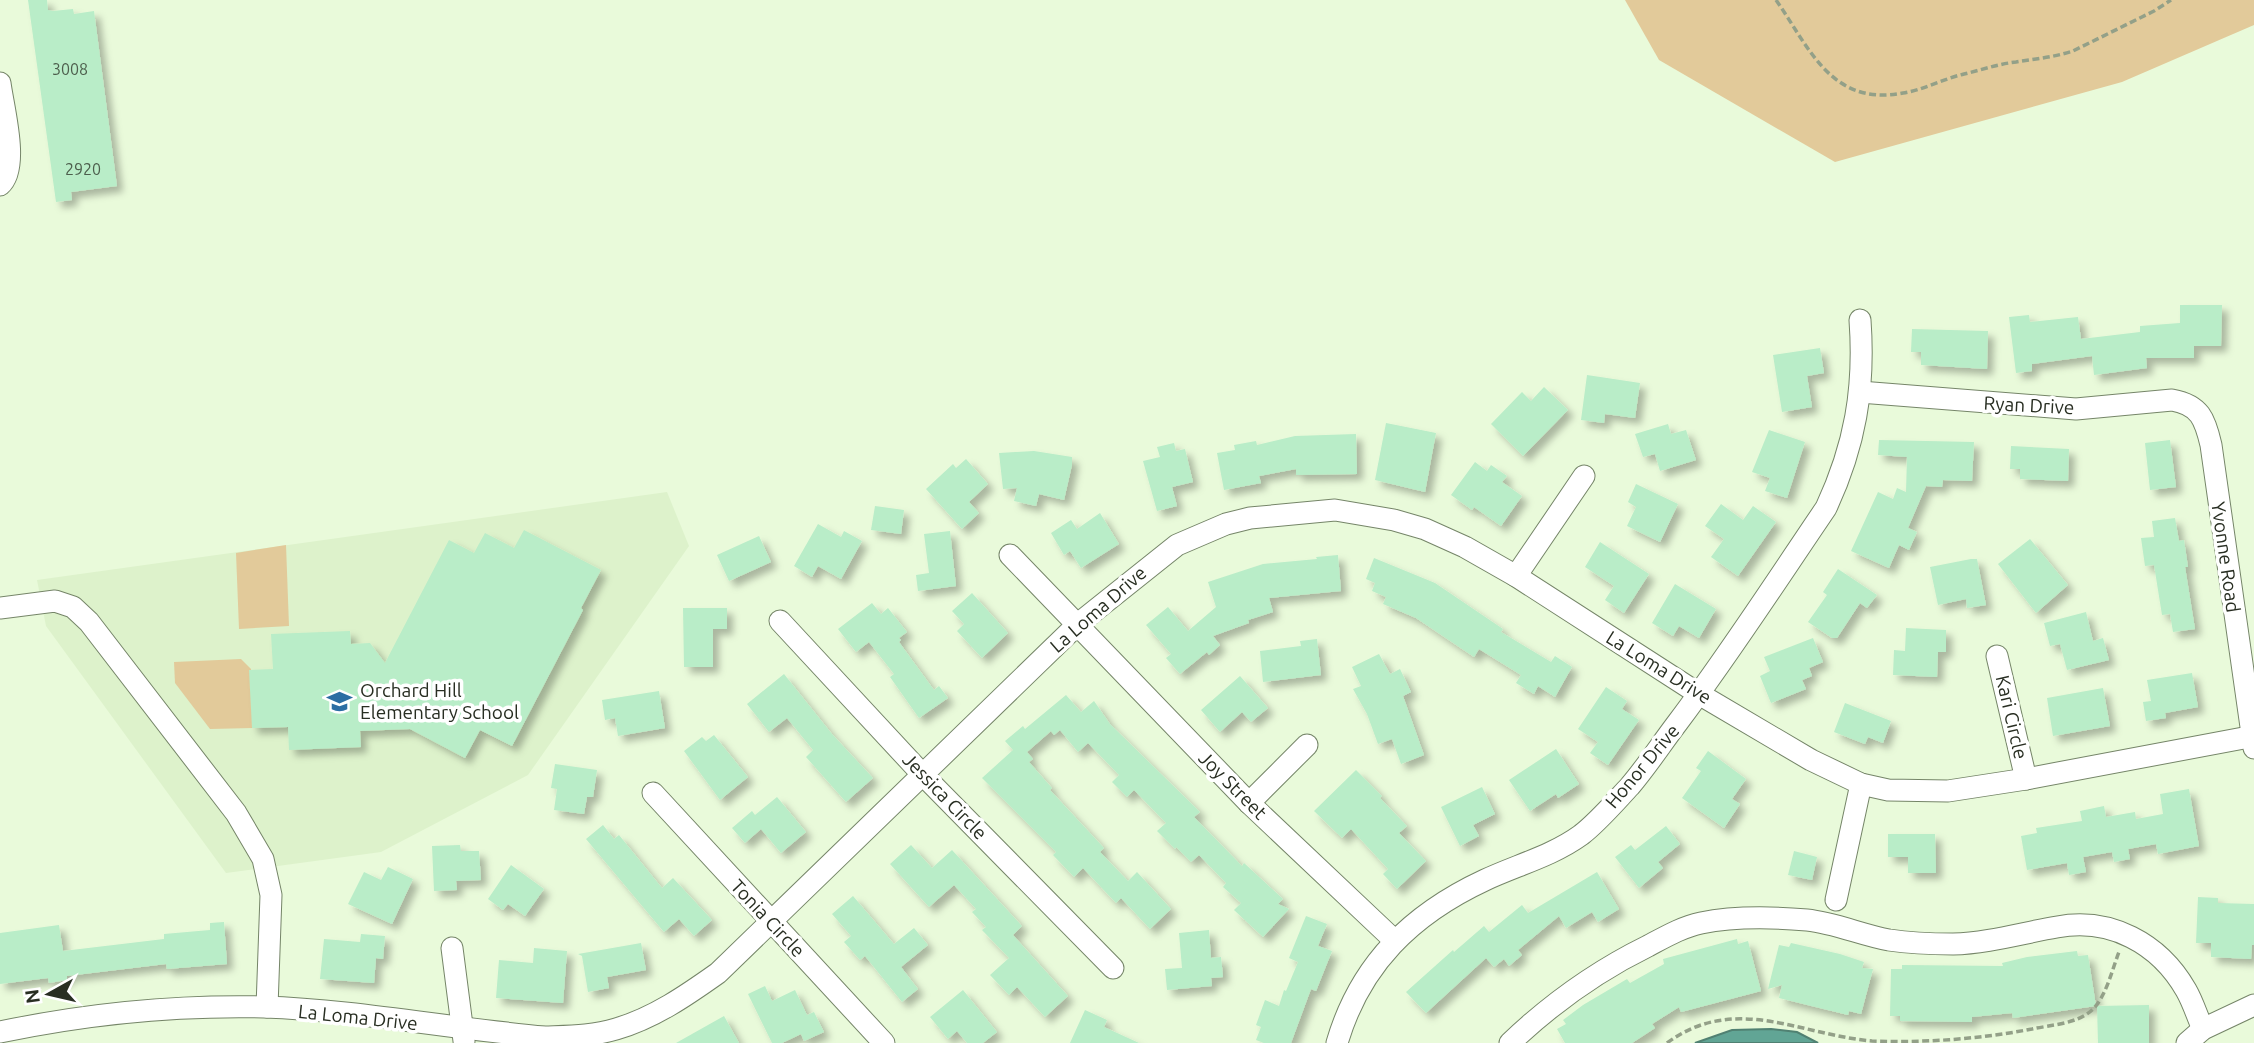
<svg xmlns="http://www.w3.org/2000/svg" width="2254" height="1043" font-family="Ubuntu,sans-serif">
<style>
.built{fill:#ddf2cb}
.green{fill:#e2ca9a}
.water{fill:#61a595;stroke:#508172;stroke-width:2}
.building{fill:#b9edc8;filter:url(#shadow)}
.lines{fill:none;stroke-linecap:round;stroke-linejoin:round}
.street-casing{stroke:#758568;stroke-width:23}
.path{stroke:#93a088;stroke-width:3.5;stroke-dasharray:7 3.5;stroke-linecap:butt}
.street{stroke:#fff;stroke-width:21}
.labels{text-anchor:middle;stroke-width:7;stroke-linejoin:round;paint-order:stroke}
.number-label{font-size:16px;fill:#4c5e4c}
.street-label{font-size:19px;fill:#282e22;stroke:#fff}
.poi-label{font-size:19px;fill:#282e22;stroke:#fff;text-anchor:start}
</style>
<defs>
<filter id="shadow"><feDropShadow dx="6" dy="6" stdDeviation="3.5" flood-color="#0004"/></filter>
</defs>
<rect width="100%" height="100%" fill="#e9fada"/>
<path class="built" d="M667,492l22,54 -161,229 -147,77 -155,21 -180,-247 -9,-46z"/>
<g class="green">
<path d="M1625,0h629v25l-132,57 -287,80 -176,-102z"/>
<path d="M286,545l3,81 -50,3 -3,-76z"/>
<path d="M241,659l10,10 2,59 -43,1 -35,-46 -1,-21z"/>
</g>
<path class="water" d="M1771,1029l26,3 21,11h-123l37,-13z"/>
<g class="building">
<path d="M28,0h19l1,10 5,1 20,-2 1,5 20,-3 23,175 -46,6 1,8 -16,2z"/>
<path d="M2180,305h42l-1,41h-27v12h-48l1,10 -53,7 -2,-19 -60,8v7l-16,2 -7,-56 20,-2 1,7 48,-5 3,22 59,-7v-6l40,-3z"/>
<path d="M1912,329l76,2 -1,38 -66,-4v-13h-10z"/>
<path d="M1820,348l4,25 -17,3 5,31 -30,5 -9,-57z"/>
<path d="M1587,375l53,8 -5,35 -30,-4 -1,9 -23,-3z"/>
<path d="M1544,387l24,23 -45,46 -32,-32 31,-32 9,9z"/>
<path d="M1386,423l50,10 -11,59 -50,-12z"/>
<path d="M1668,424l3,10 15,-4 10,30 -36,11 -5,-17 -12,3 -8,-23z"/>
<path d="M1769,430l36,12 -18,56 -22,-7 5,-13 -18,-6z"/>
<path d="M1356,434l1,40 -61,1v-6l-37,7 2,7 -37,7 -7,-37 18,-3 -1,-5 22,-4 1,4 38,-9z"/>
<path d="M1879,440l95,2 -2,39 -29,-1 -1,7 -16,-1 -18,42 9,4 -8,18 -10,-5 -10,23 -38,-17 27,-59 15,7 4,-11 9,4 1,-35 -29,-2z"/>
<path d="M2170,440l6,47 -26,3 -5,-47z"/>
<path d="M1174,443l2,8 9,-2 8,33 -21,5 5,19 -20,5 -14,-50 17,-4 -3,-10z"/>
<path d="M2011,446l58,3 -1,32 -48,-2v-10h-10z"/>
<path d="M1034,451l38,6v8l-8,35 -25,-6 -3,12 -22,-5 3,-13 -14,1 -4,-36z"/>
<path d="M966,459l22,25 -19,18 10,11 -17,16 -36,-40 27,-25 3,4z"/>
<path d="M1475,462l12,9 4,-6 16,11 -5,6 20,14 -21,30 -27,-19 -2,3 -21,-15z"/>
<path d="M1636,484l42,20 -18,38 -33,-16 9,-19 -8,-5z"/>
<path d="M1721,504l22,16 10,-14 23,16 -38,54 -27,-19 13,-18 -19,-13z"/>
<path d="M875,506l29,4 -3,24 -30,-4z"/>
<path d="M1100,513l19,31 -38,24 -11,-17 -6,4 -13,-22 20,-13 6,9z"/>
<path d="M2175,518l4,23 5,-1 4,27h-3l10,62 -22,3 -3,-18 -8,1 -8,-50 -9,1 -4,-28 13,-1 -2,-16z"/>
<path d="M818,524l23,13 3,-6 18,10 -21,38 -23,-13 -6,11 -18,-11z"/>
<path d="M524,530l77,40 -20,38 2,2 -71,136 -32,-16 -15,28 -55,-29 -50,2 1,16 -72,3 -1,-23 -36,1 -3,-58 24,-1 -2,-35 79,-3 1,13 19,-1 15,20 64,-123 25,13 11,-20 29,15z"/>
<path d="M950,531l6,55 -38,5 -2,-16 13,-2 -5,-39z"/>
<path d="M759,536l12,26 -42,19 -12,-26z"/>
<path d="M2030,539l38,46 -32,28 -38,-49z"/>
<path d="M1600,542l49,32 -25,39 -19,-13 9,-14 -29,-19z"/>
<path d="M1338,555l3,36 -72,7 4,14 -25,8 1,3 -36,13 7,9 -11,10 -2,-3 -27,22 -14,-16 5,-4 -25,-29 22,-18 20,24 28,-24 -8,-25 55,-18 54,-5 -1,-2z"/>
<path d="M1374,558l61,25 68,46 -2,3 50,30 4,-6 17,11 -17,30 -17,-11 -4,8 -18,-11 5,-8 -42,-26 -5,8 -58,-39 -33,-14 3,-7 -14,-6 3,-8 -9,-4z"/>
<path d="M1971,559h6l9,46 -19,3 -1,-9 -28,6 -8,-38z"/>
<path d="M1838,569l39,26 -10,13 -7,-5 -23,35h-5l-24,-16 19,-27 -4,-3z"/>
<path d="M1675,584l41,25 -17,29 -20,-12 -6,10 -21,-13z"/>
<path d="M972,593l36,40 -26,25 -25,-27 7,-7 -12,-13z"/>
<path d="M872,603l9,11 7,-6 19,24 -8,6 2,2 -2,2 35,48 5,-4 9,12 -29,20 -29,-41 4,-3 -25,-32 -13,10 -18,-23z"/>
<path d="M683,608h44v21h-14v38h-29z"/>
<path d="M2086,612l7,29 10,-3 6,22 -42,10 -7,-26 -10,2 -6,-23z"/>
<path d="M1906,628l40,2v22h-8l-1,25 -44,-2 1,-25 11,1z"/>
<path d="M1813,638l10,24 -14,6 3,8 -10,4 4,9 -35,14 -11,-27 10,-5 -6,-14z"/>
<path d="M1317,639l4,36 -58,7 -3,-31 41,-5 -1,-5z"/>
<path d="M1379,654l11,20 10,-5 11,23 -8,4 21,59 -23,9 -9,-25 -14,5 -11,-30 -14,-25 8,-3 -9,-19z"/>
<path d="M2192,673l6,34 -33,6 1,5 -20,3 -3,-19 8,-1 -4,-21z"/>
<path d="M784,674l48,60 41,44 -27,24 -40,-45 7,-7 -26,-32 -18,14 -22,-28z"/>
<path d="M1240,676l28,32 -17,14 -9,-10 -22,20 -19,-22z"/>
<path d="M1606,687l21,14 -5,8 17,11 -31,45 -18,-12 8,-11 -20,-13z"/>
<path d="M2103,688l7,38 -57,10 -6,-38z"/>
<path d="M659,691l6,37 -47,8 -3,-18 -10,2 -3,-20z"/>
<path d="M1066,695l15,17 13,-11 16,23 90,88 -6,5 48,49 2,-3 39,36 -5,5 11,5 -26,28 -29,-27 7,-7 -18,-16 3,-4 -27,-28 -8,7 -15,-15 -1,2 -18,-18 9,-8 -32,-33 -7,7 -15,-15 7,-7 -31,-32 -10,9 -18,-22 -6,5 -3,-4 -24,21 6,7 -4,3 23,26 -2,2 54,58 -4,4 28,29 9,-9 34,37 -21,20 -29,-31 -5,5 -33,-35 -9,9 -21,-22 3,-3 -74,-74 31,-28 -8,-9 18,-15 2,3z"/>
<path d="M1845,703l46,18 -8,22 -15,-6 -3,7 -31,-12z"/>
<path d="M714,735l34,42 -28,23 -36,-49 18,-14 4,4z"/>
<path d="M1556,749l23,35 -21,14 -2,-4 -26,17 -21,-31z"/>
<path d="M1708,751l38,28 -14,20 8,5 -16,24 -42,-30 19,-27 -5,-3z"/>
<path d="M555,764l42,6 -4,27h-6l-3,17 -30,-4 3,-21 -6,-1z"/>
<path d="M1356,770l26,26 -2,2 27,28 -8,7 27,28 -29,28 -14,-15 5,-5 -37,-40 -9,9 -28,-27z"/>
<path d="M1482,787l13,27 -22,11 6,11 -19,10 -19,-39z"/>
<path d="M2189,789l10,57 -41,8 -2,-10 -28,5 2,10 -16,3 -2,-10 -29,5 3,15 -17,3 -2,-12 -40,7 -6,-34 16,-3 -1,-5 46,-7 -2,-10 24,-5 2,11 29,-5 1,7 27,-5 -3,-20z"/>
<path d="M777,797l29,35 -25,21 -20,-24 -16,14 -13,-15 20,-17 3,4z"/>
<path d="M603,825l11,14 5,-4 43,53 11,-10 39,42 -18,16 -15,-17 -15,13 -78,-93z"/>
<path d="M1666,826l14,18 -22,18 5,6 -24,20 -24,-31 16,-12 4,5z"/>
<path d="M1888,834h47l1,39h-28v-16h-20z"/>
<path d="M460,845l1,6h18l2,29 -25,1 1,9 -23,1 -2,-45z"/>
<path d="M911,845l21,23 20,-18 70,76 -9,9 55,61 -23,21 -28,-30 -8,8 -19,-20 19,-17 -27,-28 4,-3 -14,-15 4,-3 -22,-24 -25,22 -39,-43z"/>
<path d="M1794,851l23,6 -5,23 -24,-5z"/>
<path d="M511,865l33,24 -19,27 -17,-12 -5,6 -15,-11z"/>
<path d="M388,867l25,12 -21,45 -44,-20 16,-32 17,8z"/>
<path d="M1597,872l22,37 -21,13 -6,-10 -26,16 -7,-12 -41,34 4,5 -13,11 -5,-7 -10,8 -8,-9 -60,55 -20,-21 47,-42 1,2 30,-26 5,6 33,-27 6,8z"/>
<path d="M853,896l41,48 20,-16 14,17 -27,22 17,22 -16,13 -37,-46 -5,4 -16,-18 7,-6 -19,-22z"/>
<path d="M2198,897l20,1v5l36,1v41h-2l-1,14 -40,-2v-14h-15z"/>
<path d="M1306,916l21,8 -9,22 14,5 -16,40 -5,-2 -20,54h-27l-8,-3 5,-13 -5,-2 9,-25 14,6 5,-16 2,1 12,-29 -9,-4z"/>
<path d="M224,922l3,42 -60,5 -1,-5 -99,12v4l-18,3 -1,-5 -48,6v-51l59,-8 4,26 101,-12v-5l46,-4v-7z"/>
<path d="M1209,930l2,28 10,-1 2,20 -12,1 1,8 -45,4 -2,-21 17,-1 -3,-35z"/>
<path d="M361,934l24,2 -2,23 -7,-1 -2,25 -54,-4 4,-40 36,3z"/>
<path d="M1737,939l1,5 10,-3 13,50 -80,21 -2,-5 -27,17 3,4 -23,15h-67l-8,-14 9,-5 -3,-4 20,-15 44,-26 3,4 34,-19 -1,-5z"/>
<path d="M641,943l5,27 -39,7 2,11 -21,4 -6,-36 -4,-2z"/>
<path d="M1791,943l49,11 24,8 -2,6 11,1 -12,45 -12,-3 -1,4 -69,-17 3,-13 -14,4 11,-44 10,2z"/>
<path d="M534,948l33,3 -4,52 -67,-5 3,-38 34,3z"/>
<path d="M2077,951l1,5 10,-1 8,51 -83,12 -1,-5 -40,4v5l-72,-1v-5h-10l1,-47h11v-4l101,1 -1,-3 25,-6z"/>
<path d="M765,986l7,15 23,-11 12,25 7,-3 10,20 -20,9 -3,-7 -19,9h-10l-24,-49z"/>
<path d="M963,990l34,42 -14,11h-16l-10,-12 -9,8 -18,-22z"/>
<path d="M2149,1005v38h-51l-1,-37z"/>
<path d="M1085,1010l22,10 -3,7 35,16h-69z"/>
<path d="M724,1016l15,27h-63z"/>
</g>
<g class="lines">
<defs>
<g id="street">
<path d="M0,83c3,24 20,85 0,102"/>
<path d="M1860,392l216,17 96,-9c28,5 33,19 39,45l43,303"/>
<path d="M1010,555l239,248 146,138"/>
<path d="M1516,576l68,-100"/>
<path d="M0,608l55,-7 18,6 16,15 147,191 27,46 8,36 -4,112"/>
<path d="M780,621l142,153 191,194"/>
<path d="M1997,656l29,123"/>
<path d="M653,793l231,250"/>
<path d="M1249,803l58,-58"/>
<path d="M1836,900l25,-116"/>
<path d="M452,948l12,93"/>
<path d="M0,1032c86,-18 176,-27 264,-25 92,3 189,22 281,30 24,-1 48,-1 71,-8 38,-11 71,-34 102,-56l360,-349 99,-79 49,-21 24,-6 85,-8 59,10 31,9 40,18 51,29 183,118 112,66 50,24 27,6 60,1 78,-12 228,-43"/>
<path d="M1337,1043c23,-79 75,-129 148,-163 32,-15 67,-24 96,-45 17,-13 34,-33 49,-49 17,-20 32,-43 48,-64 52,-69 99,-142 148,-214 29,-62 39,-119 34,-188"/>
<path d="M1510,1043c42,-40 85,-71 138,-97 17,-9 34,-19 53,-23 34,-7 71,-6 106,-3 28,3 55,15 82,20 20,3 44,4 64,4 35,-1 69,-11 104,-17 53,-10 102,16 129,63 7,12 11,26 17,39"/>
<path d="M2187,1043l16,-14 51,-24"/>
</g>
</defs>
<use href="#street" class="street-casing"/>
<g class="path">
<path d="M1776,0c33,47 55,107 127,93 20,-3 40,-14 61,-19 17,-4 34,-10 52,-12 19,-3 39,-5 57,-11l81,-40 17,-11"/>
<path d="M1667,1043c68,-50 133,-8 205,-2 53,2 108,-2 160,-12 18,-4 45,-5 60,-19 14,-13 20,-40 27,-58"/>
</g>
<use href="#street" class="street"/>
</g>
<defs>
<symbol id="school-bare" viewBox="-9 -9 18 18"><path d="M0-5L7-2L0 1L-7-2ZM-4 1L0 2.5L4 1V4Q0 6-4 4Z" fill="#2b6da3" stroke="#fff" stroke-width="2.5" paint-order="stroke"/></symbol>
</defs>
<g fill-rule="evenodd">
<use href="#school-bare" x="322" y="684" width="35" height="35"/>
</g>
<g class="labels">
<g class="number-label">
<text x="70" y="75">3008</text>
<text x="83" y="175">2920</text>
</g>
<g class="street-label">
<text transform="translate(2029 405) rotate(3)" y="7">Ryan Drive</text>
<text transform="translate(2226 557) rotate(82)" y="7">Yvonne Road</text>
<text transform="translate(1098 609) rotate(-41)" y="7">La Loma Drive</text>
<text transform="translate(1659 667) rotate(32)" y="7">La Loma Drive</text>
<text transform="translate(2012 717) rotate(77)" y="7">Kari Circle</text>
<text transform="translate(1642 766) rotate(-50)" y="7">Honor Drive</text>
<text transform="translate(1233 785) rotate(45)" y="7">Joy Street</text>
<text transform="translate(945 796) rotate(46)" y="7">Jessica Circle</text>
<text transform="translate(768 918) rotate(47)" y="7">Tonia Circle</text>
<text transform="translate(358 1017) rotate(6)" y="7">La Loma Drive</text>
</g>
<g class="poi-label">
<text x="360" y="697">Orchard Hill<tspan x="360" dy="22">Elementary School</tspan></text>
</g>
</g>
<g transform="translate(49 994) rotate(262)" stroke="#ffffff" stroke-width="5" paint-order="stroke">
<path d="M0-5L12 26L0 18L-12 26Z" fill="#282e22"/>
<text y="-10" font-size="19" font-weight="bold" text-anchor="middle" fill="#282e22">N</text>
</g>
</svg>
